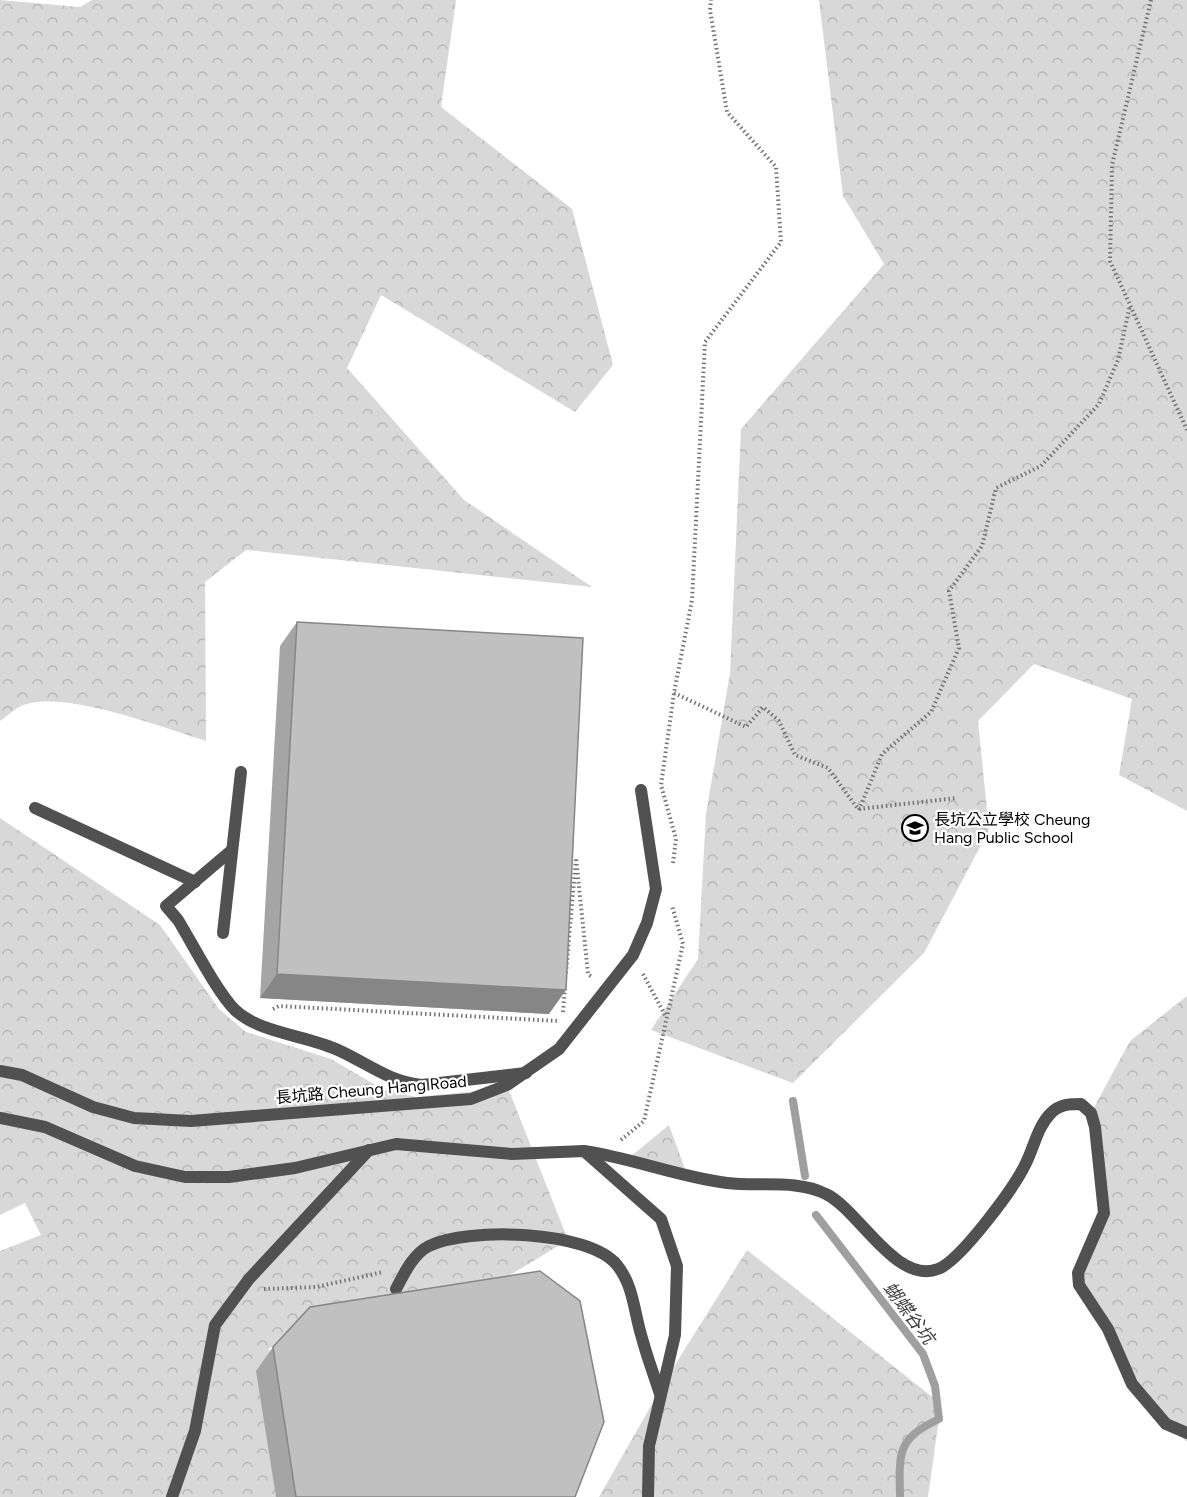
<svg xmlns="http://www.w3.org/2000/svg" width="1187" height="1497" font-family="Figtree,'Noto Sans TC',sans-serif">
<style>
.forest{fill:url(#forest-crowns)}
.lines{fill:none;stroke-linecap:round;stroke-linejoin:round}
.stream{stroke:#9f9f9f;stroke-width:8}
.path{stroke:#737373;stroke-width:4;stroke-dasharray:1.5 3;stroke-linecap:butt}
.service{stroke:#515151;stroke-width:12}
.minor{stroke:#515151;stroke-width:12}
.wall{fill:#a5a5a5}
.shaded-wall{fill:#868686}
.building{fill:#c0c0c0;stroke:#868686;stroke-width:1.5}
.labels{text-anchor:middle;stroke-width:4.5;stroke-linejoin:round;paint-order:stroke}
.poi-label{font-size:16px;fill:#000;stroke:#fff;text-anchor:start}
.street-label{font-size:16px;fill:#000;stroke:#fff}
.water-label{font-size:18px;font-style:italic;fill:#404040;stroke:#fff}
</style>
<defs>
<pattern id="forest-crowns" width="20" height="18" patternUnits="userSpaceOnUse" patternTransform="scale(1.5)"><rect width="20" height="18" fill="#d8d8d8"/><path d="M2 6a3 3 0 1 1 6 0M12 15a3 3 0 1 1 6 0" fill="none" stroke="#b8b8b8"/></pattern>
</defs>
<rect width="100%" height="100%" fill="#fff"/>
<g class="forest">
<path d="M0,0l80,7 12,-7h364l-15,107 131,102 41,156 -38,47 -194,-117 -34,73 117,132 128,87 -346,-37 -41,32 1,159c-44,-13 -146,-54 -187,-34 -7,4 -13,10 -19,14z"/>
<path d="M819,0h368v811l-68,-36 13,-76 -98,-35 -56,57 11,109 -65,123 -131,130 -142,-53 47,-71 8,-145 24,-141 11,-244 143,-165 -41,-68z"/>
<path d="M0,818l160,107 59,84 27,23 85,27 53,31 32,7 92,-9 60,152 -98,59 -201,49 29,149h-298v-246l41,-16 -16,-32 -25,12z"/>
<path d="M1187,996v446l-38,-34 -70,-123 20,-57 -8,-115 39,-72z"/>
<path d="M669,1125l16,44 -55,-12z"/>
<path d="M747,1250l194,154 -13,93h-329l69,-121z"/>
</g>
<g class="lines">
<g class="stream">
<path d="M793,1101l12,75"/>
<path d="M816,1215l107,139 12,32 4,33c-42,20 -40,33 -39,78"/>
</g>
<g class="path">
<path d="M1151,0l-39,165 -2,96 77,169"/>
<path d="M674,693l72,34 17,-20 16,14 16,34 33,13 30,41"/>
<path d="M859,809l98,-11"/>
<path d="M859,810l23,-56 49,-42 28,-64 -10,-57 33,-45 14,-58 45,-22 58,-62 19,-44 12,-55"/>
<path d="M673,863l3,-24 -15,-54 13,-92 18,-93 13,-258 76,-100 -5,-75 -49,-55 -17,-102 1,-10"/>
<path d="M566,973l10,-115 12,116 4,3"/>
<path d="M643,974l23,43"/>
<path d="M273,1009l6,-3 279,15"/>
<path d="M563,1012l2,-25"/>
<path d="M621,1140l23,-19 39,-177 -11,-38"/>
<path d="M264,1289l52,-2 67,-15"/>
</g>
<g class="service">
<path d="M35,808l160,74"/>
<path d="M232,850l-66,56 12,14c14,23 39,72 57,90 26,24 71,25 103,40 29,13 51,32 84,35l104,-12"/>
<path d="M223,933l18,-161"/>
<path d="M584,1151c48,7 95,26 143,32 31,4 70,-4 99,11 33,16 70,91 112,75 22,-8 76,-81 87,-104 9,-17 12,-38 26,-52 9,-9 19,-9 30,-9l10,9 4,14 9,86 -26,60 1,12 29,44 24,55 34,40 21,9"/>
<path d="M396,1289c8,-15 17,-35 33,-43 39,-19 159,-16 188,19 17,21 17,48 25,73 5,19 12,37 18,56"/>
</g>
<g class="minor">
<path d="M0,1071l22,4 71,32 41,11 57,3 280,-22 36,-14 52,-36 74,-94 14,-32 9,-34 -15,-99"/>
<path d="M0,1118l45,9 90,39 50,11h44l66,-9 101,-24 116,10 72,-3 77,68 16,47 -2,69 -26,111 -1,51"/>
<path d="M172,1497l23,-66 20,-106 34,-46 120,-129"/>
</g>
</g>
<g class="wall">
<path d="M297,622l252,392 -289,-16 20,-352z"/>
<path d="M273,1347l302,150h-299l-20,-126z"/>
</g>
<path class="shaded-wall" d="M277,974l289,16 -17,24 -289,-16z"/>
<g class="building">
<path d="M297,622l286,16 -17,352 -289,-16z"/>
<path d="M540,1271l40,30 24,121 -29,75h-279l-23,-150 37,-40z"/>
</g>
<defs>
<symbol id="school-ring" viewBox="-11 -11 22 22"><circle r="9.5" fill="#fff" stroke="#000" stroke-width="1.5"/><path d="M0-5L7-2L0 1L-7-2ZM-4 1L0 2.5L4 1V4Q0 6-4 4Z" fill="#000"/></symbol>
</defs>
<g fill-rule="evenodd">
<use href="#school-ring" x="900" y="813" width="30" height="30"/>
</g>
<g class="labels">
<g class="poi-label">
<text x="934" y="825">長坑公立學校 Cheung<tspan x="934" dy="18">Hang Public School</tspan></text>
</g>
<g class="street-label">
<text transform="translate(371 1089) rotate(-5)" y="6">長坑路 Cheung Hang Road</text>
</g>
<g class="water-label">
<text transform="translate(909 1313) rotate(53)" y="6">蝴蝶谷坑</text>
</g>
</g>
</svg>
